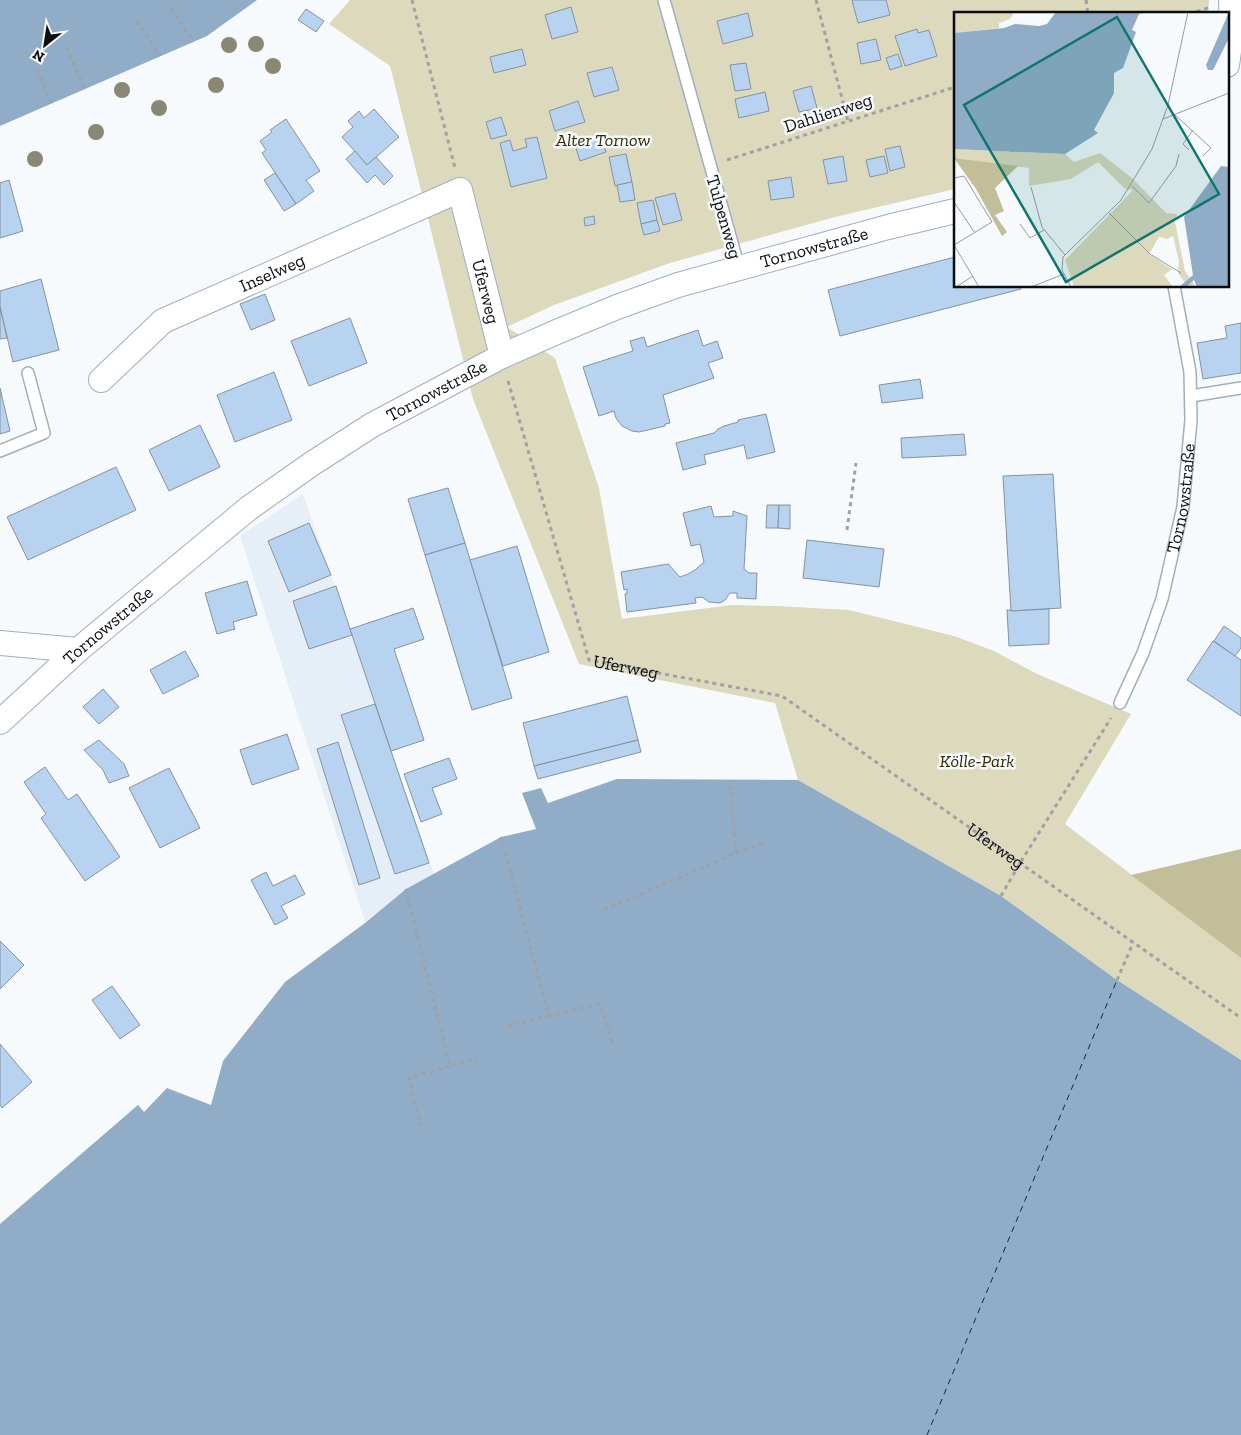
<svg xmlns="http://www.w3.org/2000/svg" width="1241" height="1435" font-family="'Zilla Slab',serif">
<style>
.built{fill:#e6eef7}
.green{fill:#dcd9bc}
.forest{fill:#c1be99}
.water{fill:#91acc7}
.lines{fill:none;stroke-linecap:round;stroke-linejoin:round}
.ferry{stroke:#002d50;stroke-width:1;stroke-dasharray:6 5;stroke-linecap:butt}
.building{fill:#b7d3ef;stroke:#85929f}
.lane-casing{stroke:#a1aebc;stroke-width:14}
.street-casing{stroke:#a1aebc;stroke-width:26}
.path{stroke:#9ea1a5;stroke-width:3;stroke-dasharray:4 4;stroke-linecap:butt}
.lane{stroke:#fff;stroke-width:11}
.street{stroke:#fff;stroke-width:24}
.tree{fill:#8a8872}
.labels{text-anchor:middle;stroke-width:5;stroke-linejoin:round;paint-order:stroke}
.street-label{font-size:18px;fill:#0a0e13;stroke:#f7fafd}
.park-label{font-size:18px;font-style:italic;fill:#312b00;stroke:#f7fafd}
.inset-river{fill:none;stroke:#91acc7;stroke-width:2.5}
.inset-road{fill:none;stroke:#989c9f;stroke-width:1}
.view{fill:#0f766e;fill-opacity:0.15;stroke:#0f766e;stroke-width:2.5}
.inset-edge{fill:none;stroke:#0a0e13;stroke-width:2.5}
</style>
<rect width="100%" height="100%" fill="#f7fafd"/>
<path class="built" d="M303,494l131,380 -28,15 -41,33 -125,-386z"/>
<path class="green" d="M350,0h859l-1,14h-253v175l-120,28 -165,46 -116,42 -47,22 48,31 44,130 23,131 110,-14 44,1 73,4 105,26 40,15 41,22 96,41 -66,110 176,134v102l-124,-80 -116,-84 -203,-116 -23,-77 -196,-39 -106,-265 -83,-333 -61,-42z"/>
<path class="forest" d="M1241,849v109l-110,-83z"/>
<g class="water">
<path d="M0,0h257l-50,36 -207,90z"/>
<path d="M617,779l181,1 203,116 116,84 124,80v375h-1241v-211l138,-119 6,7 23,-24 44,17 12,-44 62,-79 80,-59 41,-34 95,-52 35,-8 -14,-36 19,-5 7,15z"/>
</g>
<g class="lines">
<path class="ferry" d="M927,1435l190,-455"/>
</g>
<g class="building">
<path d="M852,0h34l4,15 -32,8z"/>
<path d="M571,7l7,25 -26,7 -7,-24z"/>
<path d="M306,9l18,12 -8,11 -18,-12z"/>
<path d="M748,13l5,23 -30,8 -6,-23z"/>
<path d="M917,29l1,4 11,-3 8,26 -32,10 -10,-30z"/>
<path d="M876,39l5,21 -20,4 -4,-21z"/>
<path d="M522,49l4,16 -32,8 -4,-16z"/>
<path d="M898,54l4,12 -12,4 -4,-12z"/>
<path d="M746,63l5,26 -16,2 -5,-26z"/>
<path d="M612,67l7,23 -25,7 -7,-24z"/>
<path d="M811,86l6,22 -18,4 -6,-21z"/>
<path d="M765,92l4,19 -30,7 -4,-19z"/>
<path d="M578,101l7,21 -30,9 -6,-20z"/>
<path d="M374,109l25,28 -32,28 -25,-28 11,-10 -5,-6 11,-10 5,7z"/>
<path d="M501,117l6,18 -16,4 -5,-17z"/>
<path d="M286,119l34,52 -14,9 8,11 -18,13 -34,-51 4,-3 -6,-9 12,-9 -2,-2z"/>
<path d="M600,136l6,16 -26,9 -5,-16z"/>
<path d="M537,137l10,41 -36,9 -11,-44 10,-3 3,11 14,-4 -2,-8z"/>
<path d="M900,146l5,21 -15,4 -5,-22z"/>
<path d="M355,151l12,14 9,-8 17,19 -9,9 -9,-10 -8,8 -21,-24z"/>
<path d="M626,154l6,28 -17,4 -6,-29z"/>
<path d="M843,156l4,25 -19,3 -5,-24z"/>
<path d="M884,156l4,17 -18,4 -4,-17z"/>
<path d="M275,173l21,31 -12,7 -20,-31z"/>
<path d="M791,177l3,20 -23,3 -3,-19z"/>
<path d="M9,180l14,51 -23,7v-55z"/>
<path d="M632,182l3,18 -15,2 -3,-17z"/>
<path d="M675,193l7,27 -19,5 -8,-27z"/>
<path d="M653,200l4,20 -16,4 -4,-21z"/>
<path d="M594,216l1,8 -10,2 -1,-8z"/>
<path d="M657,220l3,11 -16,4 -3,-11z"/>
<path d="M955,257v29h65l1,3 -181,47 -12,-46z"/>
<path d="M41,279l18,71 -46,12 -13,-55v-16z"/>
<path d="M265,294l10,26 -24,10 -11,-26z"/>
<path d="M0,307l7,31 -7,1z"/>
<path d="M350,318l17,45 -58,23 -18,-45z"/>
<path d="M1241,323v50l-38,6 -6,-36 30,-5 -2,-12z"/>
<path d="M698,330l5,16 14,-5 6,17 -15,5 6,15 -51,17 7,28 -5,1v2l-26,6 -7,-1 -10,-5 -6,-8 -2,-7 -15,5 -16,-49 50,-16 -3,-10 14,-4 3,10z"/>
<path d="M274,372l18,48 -57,22 -18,-47z"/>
<path d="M920,379l3,19 -41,5 -3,-18z"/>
<path d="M0,388l10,43 -10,3z"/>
<path d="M766,414l9,38 -28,7 -3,-14 -40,10 2,9 -23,6 -7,-27 38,-10 4,-4 6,-3 14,-4v-2z"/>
<path d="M200,425l20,42 -51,24 -20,-41z"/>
<path d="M964,434l2,21 -64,3 -1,-20z"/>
<path d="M116,467l20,43 -108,50 -21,-43z"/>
<path d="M1053,474l8,134 -50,3 -8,-135z"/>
<path d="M448,488l17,55 -40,12 -17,-56z"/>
<path d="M767,505h12l-1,23h-12z"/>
<path d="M779,505h11v24l-12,-1z"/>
<path d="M711,506l3,11 19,-1v-5l14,5 -3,53 5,4h8l-1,26 -19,-1v-5h-7l-5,7 -5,3 -11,-1 -7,-5 -7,1 1,5 -69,9 -2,-18h2v-5l-3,1 -3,-18 47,-8 12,13 8,-3 7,-4 9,-8 -4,-18 -9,2 -8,-33z"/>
<path d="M309,523l22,52 -42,17 -21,-51z"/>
<path d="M807,540l77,9 -5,38 -76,-9z"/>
<path d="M465,543l47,155 -40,12 -47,-155z"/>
<path d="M517,546l32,106 -46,14 -33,-106z"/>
<path d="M247,581l10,34 -24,7 2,7 -18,5 -12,-41z"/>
<path d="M336,586l16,49 -43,14 -16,-48z"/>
<path d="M413,608l11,31 -30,10 30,91 -33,11 -41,-122z"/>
<path d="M1049,609v35l-40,2 -2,-36h4v1z"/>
<path d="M1224,626l17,12v10l-6,8 -21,-15z"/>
<path d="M1213,641l28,19v56l-54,-36z"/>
<path d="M185,651l14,25 -36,18 -13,-24z"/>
<path d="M103,689l16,18 -20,17 -16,-17z"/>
<path d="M627,696l11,44 -104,26 -11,-43z"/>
<path d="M375,704l54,159 -34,11 -54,-159z"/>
<path d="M287,734l12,35 -47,16 -12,-35z"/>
<path d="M99,740l25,24 5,12 -20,7 -6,-13 -19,-20z"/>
<path d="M638,740l3,12 -103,27 -4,-13z"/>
<path d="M338,742l42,136 -21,7 -42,-136z"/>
<path d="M449,758l8,21 -25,9 10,26 -21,8 -17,-48z"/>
<path d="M45,767l23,33 9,-6 43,63 -35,24 -44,-63 5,-4 -22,-32z"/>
<path d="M169,768l31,60 -40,20 -31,-60z"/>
<path d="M266,872l7,14 22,-11 10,19 -24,12 7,12 -13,7 -24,-45z"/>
<path d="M0,941l24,24 -24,24z"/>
<path d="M112,986l28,39 -20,14 -28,-39z"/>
<path d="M0,1044l32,38 -30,26 -2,-3z"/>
</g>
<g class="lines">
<defs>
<g id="lane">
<path d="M664,0l75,268"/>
<path d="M1191,396l50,-8"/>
<path d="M0,451l44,-18 -16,-60"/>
<path id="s2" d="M1120,703l23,-50 19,-54 21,-92 8,-87 -1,-48 -16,-86"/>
</g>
<g id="street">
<path d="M1227,65l5,-35 -1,-30"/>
<path id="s3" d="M101,380l62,-59 297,-131 42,166"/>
<path d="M0,643l78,7"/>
<path id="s4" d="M0,722l78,-72 171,-142 64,-45 59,-38 130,-69 57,-25 58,-24 61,-22 210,-58 67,-16"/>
</g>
</defs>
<use href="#lane" class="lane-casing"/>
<use href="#street" class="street-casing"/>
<g class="path">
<path d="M412,0l43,168"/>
<path d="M816,0l32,121"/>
<path d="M1086,0l2,14"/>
<path d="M171,8l22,34"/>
<path d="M1189,14l19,-6"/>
<path d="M137,21l23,35"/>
<path d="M67,47l17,42"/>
<path d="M38,70l13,33"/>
<path d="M727,160l228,-73"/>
<path id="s1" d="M508,381l81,279 193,36 459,322"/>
<path d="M847,530l9,-67"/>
<path d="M501,837l48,179 -42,10"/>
<path d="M736,853l29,-11"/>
<path d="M406,889l44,177"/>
<path d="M1001,896l19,-33 91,-145"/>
<path d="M604,910l132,-57 -6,-73"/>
<path d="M1117,980l16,-37"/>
<path d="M549,1016l51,-12 13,40"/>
<path d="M421,1127l-12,-49 69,-20"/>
</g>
<use href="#lane" class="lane"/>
<use href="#street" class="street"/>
</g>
<g class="tree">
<circle cx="256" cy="44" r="8"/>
<circle cx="229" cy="45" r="8"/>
<circle cx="273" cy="66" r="8"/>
<circle cx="216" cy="85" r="8"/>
<circle cx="122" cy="90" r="8"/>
<circle cx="159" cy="108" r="8"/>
<circle cx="96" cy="132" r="8"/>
<circle cx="35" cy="159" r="8"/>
</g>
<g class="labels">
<g class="street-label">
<text transform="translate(828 113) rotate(-18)" y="6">Dahlienweg</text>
<text transform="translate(724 217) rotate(74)" y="6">Tulpenweg</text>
<text dy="6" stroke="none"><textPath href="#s4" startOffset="955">Tornowstraße</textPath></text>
<text dy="6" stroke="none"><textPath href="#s3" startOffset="205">Inselweg</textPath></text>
<text dy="6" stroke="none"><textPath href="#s3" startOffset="515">Uferweg</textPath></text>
<text dy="6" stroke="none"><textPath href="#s4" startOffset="550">Tornowstraße</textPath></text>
<text dy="6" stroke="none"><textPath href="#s2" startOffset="215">Tornowstraße</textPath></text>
<text dy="6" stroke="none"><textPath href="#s4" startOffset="145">Tornowstraße</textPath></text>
<text dy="6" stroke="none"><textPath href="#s1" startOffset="328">Uferweg</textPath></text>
<text dy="6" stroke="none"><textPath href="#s1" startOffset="748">Uferweg</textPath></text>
</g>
<g class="park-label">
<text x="603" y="146">Alter Tornow</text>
<text x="977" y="767">Kölle-Park</text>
</g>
</g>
<g transform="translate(954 12)">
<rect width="275" height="275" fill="#f7fafd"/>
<path d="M0,0h60l-4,7 -11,4v5l-42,5h-3zM0,137l111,5 9,8 26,-9 32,25 34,35 11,1 -2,8 10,49 11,16h-8l-10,-14 1,-12 -6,-25 -6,3 -8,-2 -10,17 23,15 -8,6 9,12h-99l-9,-27 68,-70 -8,-1 -27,-27 -27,17 -42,7v-18l-75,-10z" fill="#dcd9bc"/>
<path d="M0,146l64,8 -23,22 9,23 -9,4 12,17 -5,4 -26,-47z" fill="#c1be99"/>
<path d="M102,0l87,1 -4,1 -7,16 4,2 -13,36 -9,5v20l-20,37 4,3 -33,21 -111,-5v-116l50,-5 11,-4 24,2 8,-2zM275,0v26l-16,32h-5l-2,-5zM267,154l8,1v120h-32l-3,-7 -8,7h-7l14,-12 -9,-58z" fill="#91acc7"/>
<path class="inset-river" d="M42,17l16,123"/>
<path class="inset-road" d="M220,102l37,34 -8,8M209,107l66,-26M235,138l-6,-6 10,-14M0,166l10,-2 28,46 -38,23M178,174l17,17 27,-37 3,-12M77,175l11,40 23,28M0,190l21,31M155,201l41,41 31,19M66,212l10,14 14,-8M0,233l25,42M2,275l17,-11M77,275l33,-13M117,275l-9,-17 1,-13 58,-57 31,-51 16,-44 20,-93"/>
<path class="view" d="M163,5l102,177 -153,88 -102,-177z"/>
<rect width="275" height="275" class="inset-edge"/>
</g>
<g transform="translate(45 45) rotate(210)" stroke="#f7fafd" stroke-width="4" paint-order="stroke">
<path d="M0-4L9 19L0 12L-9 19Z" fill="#0a0e13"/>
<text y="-8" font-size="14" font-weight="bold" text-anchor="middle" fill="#0a0e13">N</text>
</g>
</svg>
